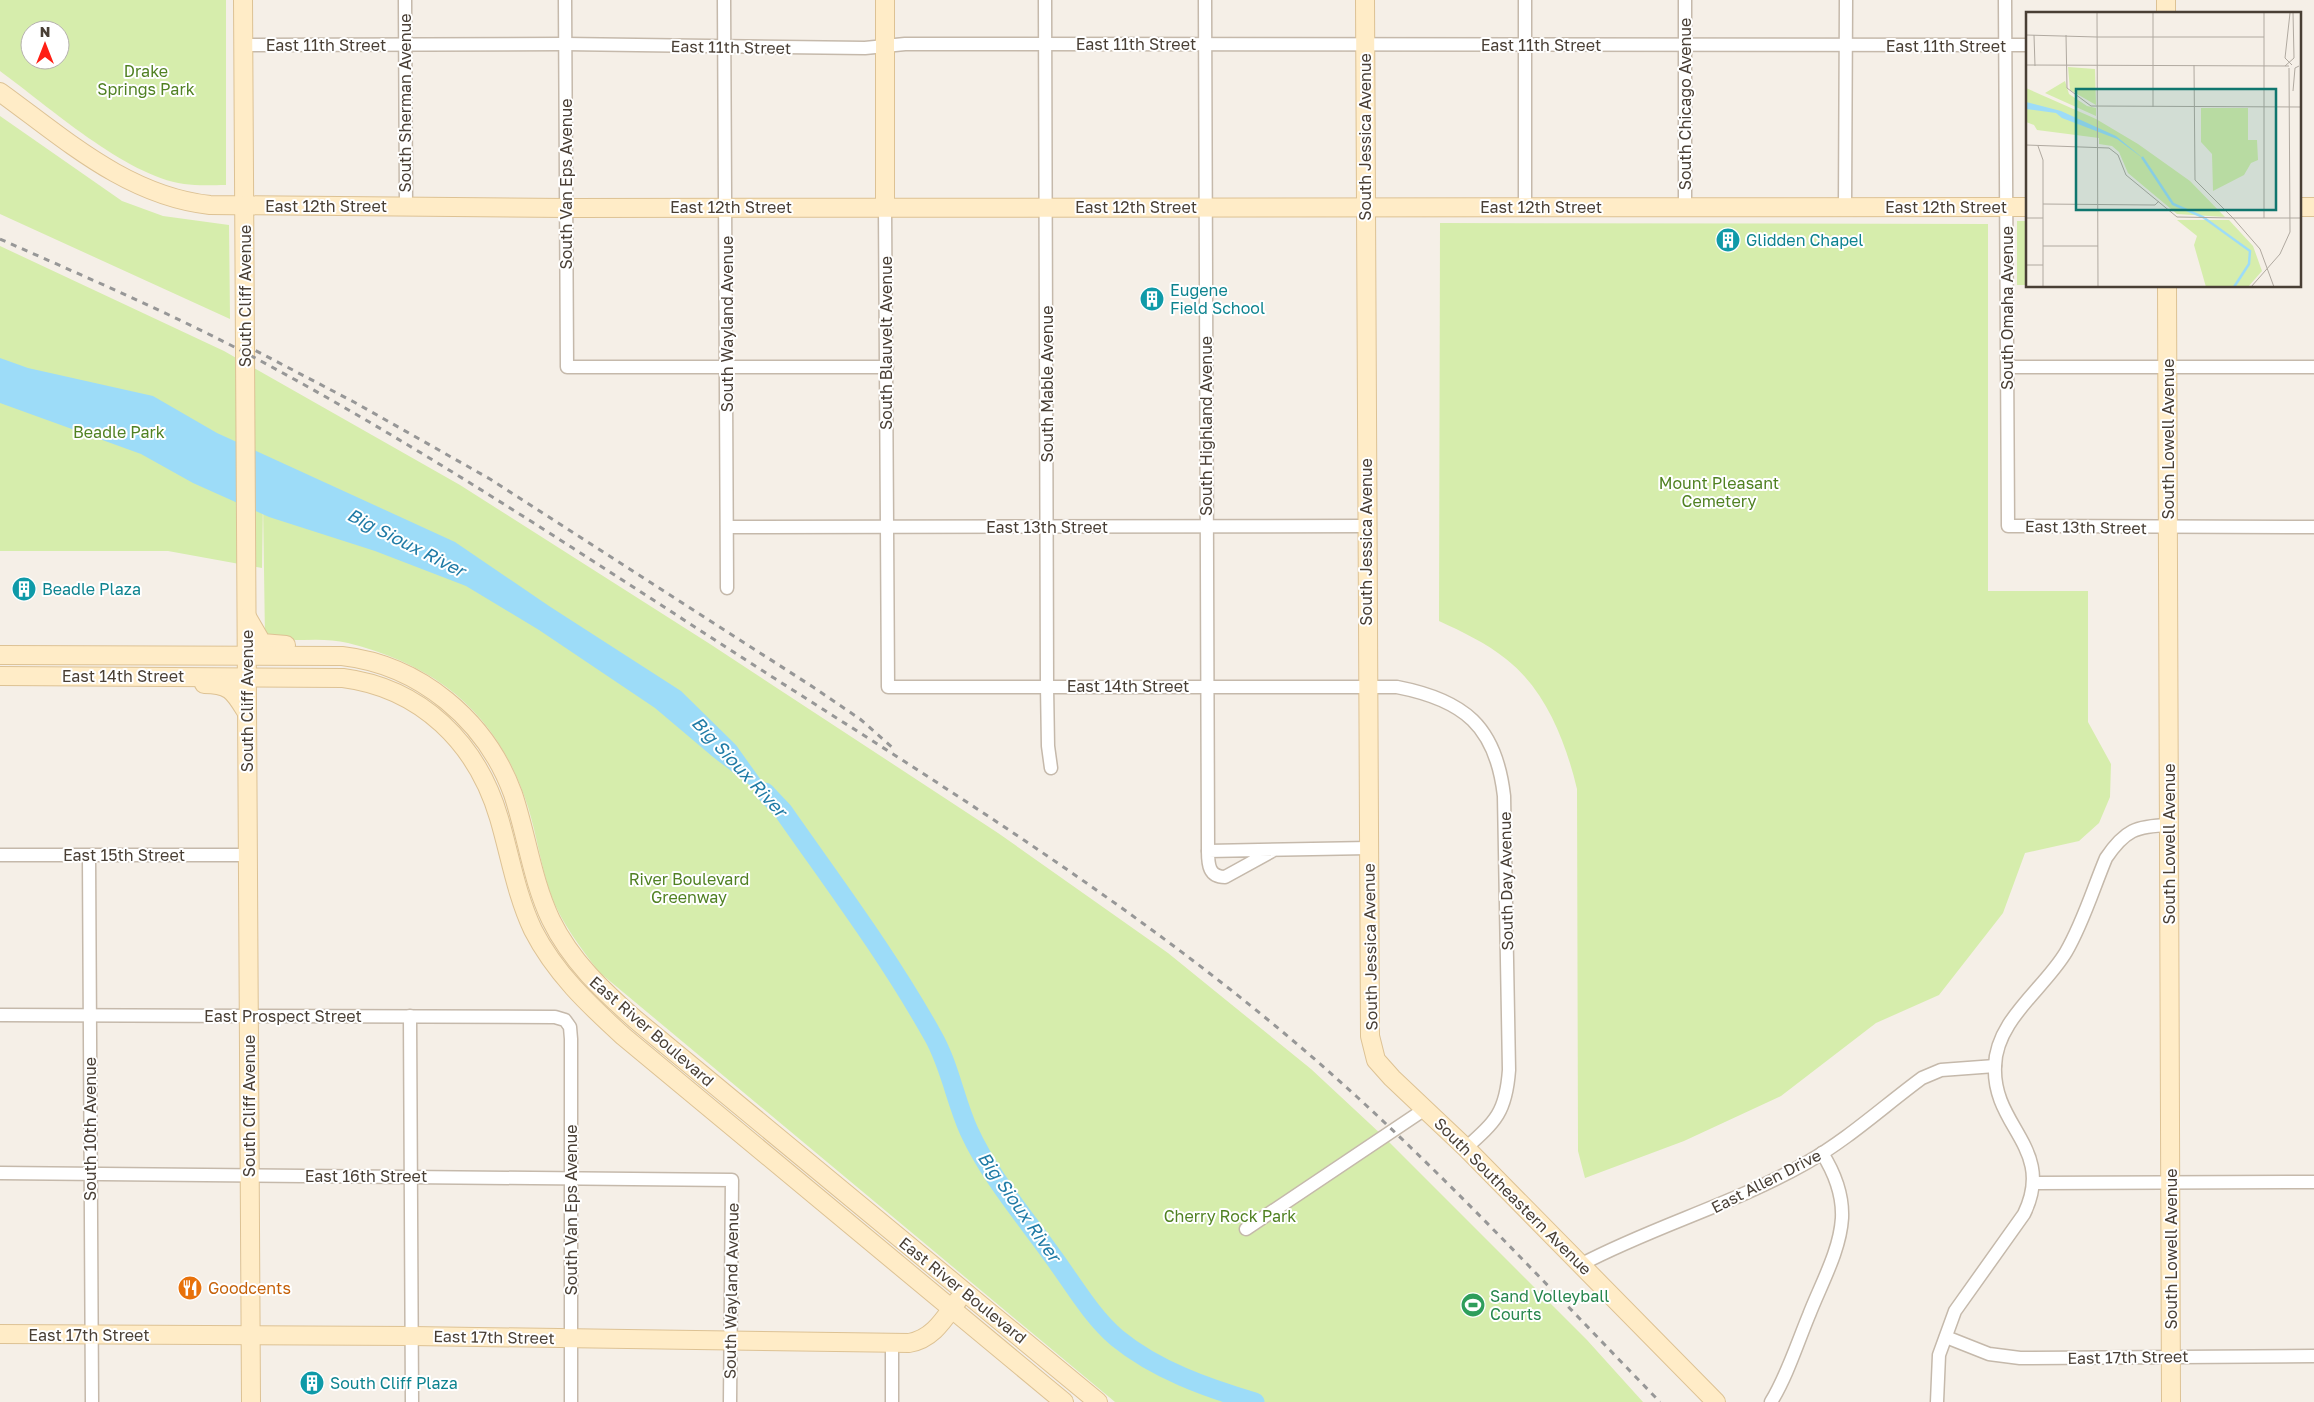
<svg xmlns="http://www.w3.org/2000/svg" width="2314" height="1402" font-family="'Golos Text',sans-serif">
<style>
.green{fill:#d6edac;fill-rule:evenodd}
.water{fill:#9ddcf8}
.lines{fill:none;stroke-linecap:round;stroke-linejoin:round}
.river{stroke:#9ddcf8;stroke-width:19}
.street-casing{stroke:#c5b9ab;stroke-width:15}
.secondary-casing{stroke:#ddc294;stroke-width:20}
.street{stroke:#fff;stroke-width:12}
.secondary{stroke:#ffecc7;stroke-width:18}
.rail{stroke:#979797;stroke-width:3;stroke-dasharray:6 6;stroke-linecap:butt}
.labels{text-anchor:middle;stroke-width:4;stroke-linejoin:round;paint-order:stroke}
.street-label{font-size:16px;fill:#493f35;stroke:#fff}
.park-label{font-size:16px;fill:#508122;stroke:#fff}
.culture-label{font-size:16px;fill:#0d838f;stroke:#fff;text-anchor:start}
.food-label{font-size:16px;fill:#c56008;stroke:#fff;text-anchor:start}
.leisure-label{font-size:16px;fill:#27864d;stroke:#fff;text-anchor:start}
.water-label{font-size:18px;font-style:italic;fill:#207ba6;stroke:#fff}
.inset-river{fill:none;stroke:#9ddcf8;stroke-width:2.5}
.inset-road{fill:none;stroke:#b0a9a0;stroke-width:1}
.view{fill:#0f766e;fill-opacity:0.15;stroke:#0f766e;stroke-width:2.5}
.inset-edge{fill:none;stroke:#493f35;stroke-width:2.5}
</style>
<rect width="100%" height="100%" fill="#f5efe7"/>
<g class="green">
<path d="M0,0h226v185c-13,0 -28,1 -42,-1 -58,-8 -136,-78 -184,-113zM30,30h30v30h-30z"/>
<path d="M0,116l122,85 41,15 66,9 1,94 -230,-105z"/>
<rect x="2017" y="221" width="11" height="64"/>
<path d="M1440,223l548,1v367h100v131l23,42 -1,33 -11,26 -20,18 -54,12 -22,60 -64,82 -63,28 -95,73 -97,45 -99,37 -7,-27 -1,-362c-11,-46 -31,-99 -71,-130 -20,-16 -43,-27 -67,-38z"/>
<path d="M0,246l224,105 236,134 250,159 288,189 170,120 143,116 72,67 204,204 56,62h-528l-516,-430c-18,-24 -37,-48 -48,-77 -10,-28 -14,-59 -23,-88 -29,-91 -88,-141 -180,-164 -26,-7 -56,0 -83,-5l-2,-138 -1,68 -94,-17h-168zM800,837l73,102 48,78zM1039,1235l70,93 -20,-22z"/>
</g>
<path class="water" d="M0,358l28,10 125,28 64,37 238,109 94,64 132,85 55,54 47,66 -70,-54 -58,-49 -116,-78 -73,-44 -91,-35 -106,-34 -76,-34 -52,-29 -141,-51z"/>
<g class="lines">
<path class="river" d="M765,792l18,19c51,73 106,146 150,225 17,30 22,64 36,95 21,46 56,86 85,127 19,26 38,59 63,80 39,32 90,50 138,64"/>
<defs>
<g id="street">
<path d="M405,0l1,207"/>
<path d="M565,0l2,367h320"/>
<path d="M724,0l3,588"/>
<path d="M1045,0l2,686 1,60 3,22"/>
<path d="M1205,0l3,851"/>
<path d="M2005,0l3,526 306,1"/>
<path d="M244,45l321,-1 300,4 40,-4 1123,1"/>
<path d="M885,207l3,480h509c67,13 99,39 107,109l5,274c-3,42 -13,51 -43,78"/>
<path d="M1525,207v-207"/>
<path d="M1685,208v-208"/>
<path d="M1845,208l1,-208"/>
<path d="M2008,367h306"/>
<path d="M728,527l638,-1"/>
<path d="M1274,850l-49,27c-16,0 -17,-12 -17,-26l161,-3"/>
<path d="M0,855h248"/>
<path d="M89,856l3,546"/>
<path d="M0,1015l555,2 10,3 5,7 1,12v363"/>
<path d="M410,1016l2,386"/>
<path d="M0,1173l732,7 -2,222"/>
<path d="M2035,1183l279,-1"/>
<path d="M1246,1229l179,-120"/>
<path d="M1582,1264c72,-38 152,-60 224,-101 41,-23 78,-57 116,-85l19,-8 54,-4"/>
<path d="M1946,1337l43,17 31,4 294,-2"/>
<path d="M892,1402v-59"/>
<path d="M1771,1402c16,-26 26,-58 38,-87 12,-31 31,-64 33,-97 1,-23 -8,-46 -20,-65"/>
<path d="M1937,1402l2,-47 16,-44 69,-97c32,-66 -32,-87 -29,-148 1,-46 49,-77 71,-114 17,-29 27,-63 40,-94 19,-28 30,-32 63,-33"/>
</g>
<g id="secondary">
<path d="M243,0l8,1402"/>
<path d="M885,0v207"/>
<path d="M1365,0l5,1036 6,24 16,18 74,70 250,254"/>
<path d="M2166,0v14"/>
<path d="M0,92c65,47 127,104 210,113l357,3 1461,-1"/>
<path d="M2300,207h14"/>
<path d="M2167,286l4,1116"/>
<path d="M247,617l15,26 24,2"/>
<path d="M0,655l342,1c78,9 144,64 171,138 14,42 19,86 38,126 20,41 52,71 85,100l462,382"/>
<path d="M0,676l343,2c78,10 134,65 156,140 11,37 17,76 34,112 22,43 55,74 90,106l441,366"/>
<path d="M204,684c27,0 30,8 43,29"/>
<path d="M0,1334l412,2 497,7c24,-4 35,-24 49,-43"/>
</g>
</defs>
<use href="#street" class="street-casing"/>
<use href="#secondary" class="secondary-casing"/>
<use href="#street" class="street"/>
<use href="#secondary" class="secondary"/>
<g class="rail">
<path d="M0,239c81,36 163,71 242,112 184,97 357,215 532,327 202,129 405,256 582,418 106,97 204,203 304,306"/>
<path d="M245,345l109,57 136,77 323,208 47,32 33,29"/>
</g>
</g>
<defs>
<symbol id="building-disc" viewBox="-11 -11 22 22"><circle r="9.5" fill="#0f9aa8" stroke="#fff"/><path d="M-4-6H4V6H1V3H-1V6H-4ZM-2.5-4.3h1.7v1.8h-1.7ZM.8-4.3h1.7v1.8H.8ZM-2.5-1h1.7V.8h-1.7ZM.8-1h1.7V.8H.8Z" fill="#fff"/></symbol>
<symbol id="restaurant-disc" viewBox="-11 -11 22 22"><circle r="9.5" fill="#e8710a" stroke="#fff"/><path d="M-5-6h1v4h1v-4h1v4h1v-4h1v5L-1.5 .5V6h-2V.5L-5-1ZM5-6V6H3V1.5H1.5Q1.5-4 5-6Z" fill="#fff"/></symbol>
<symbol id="stadium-disc" viewBox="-11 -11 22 22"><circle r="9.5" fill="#2e9e5b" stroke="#fff"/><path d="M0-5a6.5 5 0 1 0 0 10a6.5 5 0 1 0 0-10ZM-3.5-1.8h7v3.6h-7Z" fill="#fff"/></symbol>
</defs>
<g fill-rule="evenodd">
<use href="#building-disc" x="1714" y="226" width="28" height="28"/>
<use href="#building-disc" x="1138" y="285" width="28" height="28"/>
<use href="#building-disc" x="10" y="575" width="28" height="28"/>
<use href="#restaurant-disc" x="176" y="1274" width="28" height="28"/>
<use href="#stadium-disc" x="1459" y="1291" width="28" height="28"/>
<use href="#building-disc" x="298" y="1369" width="28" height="28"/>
</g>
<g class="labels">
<g class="street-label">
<text x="1136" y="50">East 11th Street</text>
<text x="326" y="51">East 11th Street</text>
<text x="1541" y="51">East 11th Street</text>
<text x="1946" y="52">East 11th Street</text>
<text transform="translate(731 47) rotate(1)" y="6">East 11th Street</text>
<text transform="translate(405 103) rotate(-90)" y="6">South Sherman Avenue</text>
<text transform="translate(1685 104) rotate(-90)" y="6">South Chicago Avenue</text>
<text transform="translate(1365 137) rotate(-90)" y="6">South Jessica Avenue</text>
<text transform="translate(566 184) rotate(-90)" y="6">South Van Eps Avenue</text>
<text x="326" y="212">East 12th Street</text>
<text x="731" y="213">East 12th Street</text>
<text x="1136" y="213">East 12th Street</text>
<text x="1541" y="213">East 12th Street</text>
<text x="1946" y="213">East 12th Street</text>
<text transform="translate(245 296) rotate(-90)" y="6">South Cliff Avenue</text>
<text transform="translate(2007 308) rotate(-90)" y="6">South Omaha Avenue</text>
<text transform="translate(727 324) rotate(-90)" y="6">South Wayland Avenue</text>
<text transform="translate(886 343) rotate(-90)" y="6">South Blauvelt Avenue</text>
<text transform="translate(1047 384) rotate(-90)" y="6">South Mable Avenue</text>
<text transform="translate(1206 426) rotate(-90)" y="6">South Highland Avenue</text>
<text transform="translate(2168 439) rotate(-90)" y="6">South Lowell Avenue</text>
<text x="1047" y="533">East 13th Street</text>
<text transform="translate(2086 527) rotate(1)" y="6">East 13th Street</text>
<text transform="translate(1366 542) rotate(-90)" y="6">South Jessica Avenue</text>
<text x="123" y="682">East 14th Street</text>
<text x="1128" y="692">East 14th Street</text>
<text transform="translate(247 701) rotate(-90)" y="6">South Cliff Avenue</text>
<text transform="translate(2169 844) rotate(-90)" y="6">South Lowell Avenue</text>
<text x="124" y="861">East 15th Street</text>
<text transform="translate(1506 881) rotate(-91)" y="6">South Day Avenue</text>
<text transform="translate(1370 947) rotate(-91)" y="6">South Jessica Avenue</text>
<text x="283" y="1022">East Prospect Street</text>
<text transform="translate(652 1031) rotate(41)" y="6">East River Boulevard</text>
<text transform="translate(249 1106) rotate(-90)" y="6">South Cliff Avenue</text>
<text transform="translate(90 1129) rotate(-90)" y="6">South 10th Avenue</text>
<text x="366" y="1182">East 16th Street</text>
<text transform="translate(1766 1181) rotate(-27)" y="6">East Allen Drive</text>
<text transform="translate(1513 1196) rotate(45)" y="6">South Southeastern Avenue</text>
<text transform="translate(571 1210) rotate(-90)" y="6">South Van Eps Avenue</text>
<text transform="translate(2171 1249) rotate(-90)" y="6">South Lowell Avenue</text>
<text transform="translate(963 1290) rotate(39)" y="6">East River Boulevard</text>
<text transform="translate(731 1291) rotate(-89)" y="6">South Wayland Avenue</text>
<text x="89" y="1341">East 17th Street</text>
<text transform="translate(494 1337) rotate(1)" y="6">East 17th Street</text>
<text transform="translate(2128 1357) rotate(-1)" y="6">East 17th Street</text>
</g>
<g class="park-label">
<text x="146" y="77">Drake<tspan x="146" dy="18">Springs Park</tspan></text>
<text x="119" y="438">Beadle Park</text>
<text x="1719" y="489">Mount Pleasant<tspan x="1719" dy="18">Cemetery</tspan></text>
<text x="689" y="885">River Boulevard<tspan x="689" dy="18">Greenway</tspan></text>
<text x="1230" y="1222">Cherry Rock Park</text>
</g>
<g class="culture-label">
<text x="1746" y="246">Glidden Chapel</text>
<text x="1170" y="296">Eugene<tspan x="1170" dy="18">Field School</tspan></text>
<text x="42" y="595">Beadle Plaza</text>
<text x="330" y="1389">South Cliff Plaza</text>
</g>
<g class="food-label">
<text x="208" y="1294">Goodcents</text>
</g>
<g class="leisure-label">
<text x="1490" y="1302">Sand Volleyball<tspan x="1490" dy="18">Courts</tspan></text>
</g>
<g class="water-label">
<text transform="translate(406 543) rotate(27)" y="6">Big Sioux River</text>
<text transform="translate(739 767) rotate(47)" y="6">Big Sioux River</text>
<text transform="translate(1019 1207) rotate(55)" y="6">Big Sioux River</text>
</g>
</g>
<g transform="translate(2026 12)">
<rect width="275" height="275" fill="#f5efe7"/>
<path d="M42,55l27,2 1,36 -26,-15zM39,69l4,13 18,12 9,2v8l-51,-23zM0,76l70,31 42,25 52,37 35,36 -48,-3 -49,-41 -9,-21 -7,-6 -13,-2v-6l-62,-8 -3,-5 -8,-3zM175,96h47v32h9l1,20 -7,3 -7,12 -31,16 -1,-37 -11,-12zM151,208h52l24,26 9,25 -14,16h-42l-12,-42 3,-9z" fill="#d6edac"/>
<path d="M0,90l35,9 55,25 28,23 -27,-20 -55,-21 -6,-5 -30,-4z" fill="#9ddcf8"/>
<path class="inset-river" d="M116,145l31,47 30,13 47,34 -1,13 -15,23"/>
<path class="inset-road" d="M71,0l1,275M127,0v95M238,0v206M264,1l-5,45 7,7M0,23l71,2M8,23l1,31M40,23l1,53 24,18 210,1M71,25h167M0,53l263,1M168,53l1,115 38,38h68M259,54l9,-8 -1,-46M267,79l2,-23 4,-2M0,133l83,3 9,7 8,20 51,42 56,1 27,31 14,38M12,134l5,14v127M17,192l112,1 4,-4M0,206h17M17,234h55M0,253h17M225,275l29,-33 10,-22 -1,-164"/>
<path class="view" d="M50,77h200v121h-200z"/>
<rect width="275" height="275" class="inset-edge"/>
</g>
<g transform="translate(45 45)"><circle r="24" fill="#ffffff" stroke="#b6b2ae"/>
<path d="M0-4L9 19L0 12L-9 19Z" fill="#ff1f14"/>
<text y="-8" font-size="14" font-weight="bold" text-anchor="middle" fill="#493f35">N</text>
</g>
</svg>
